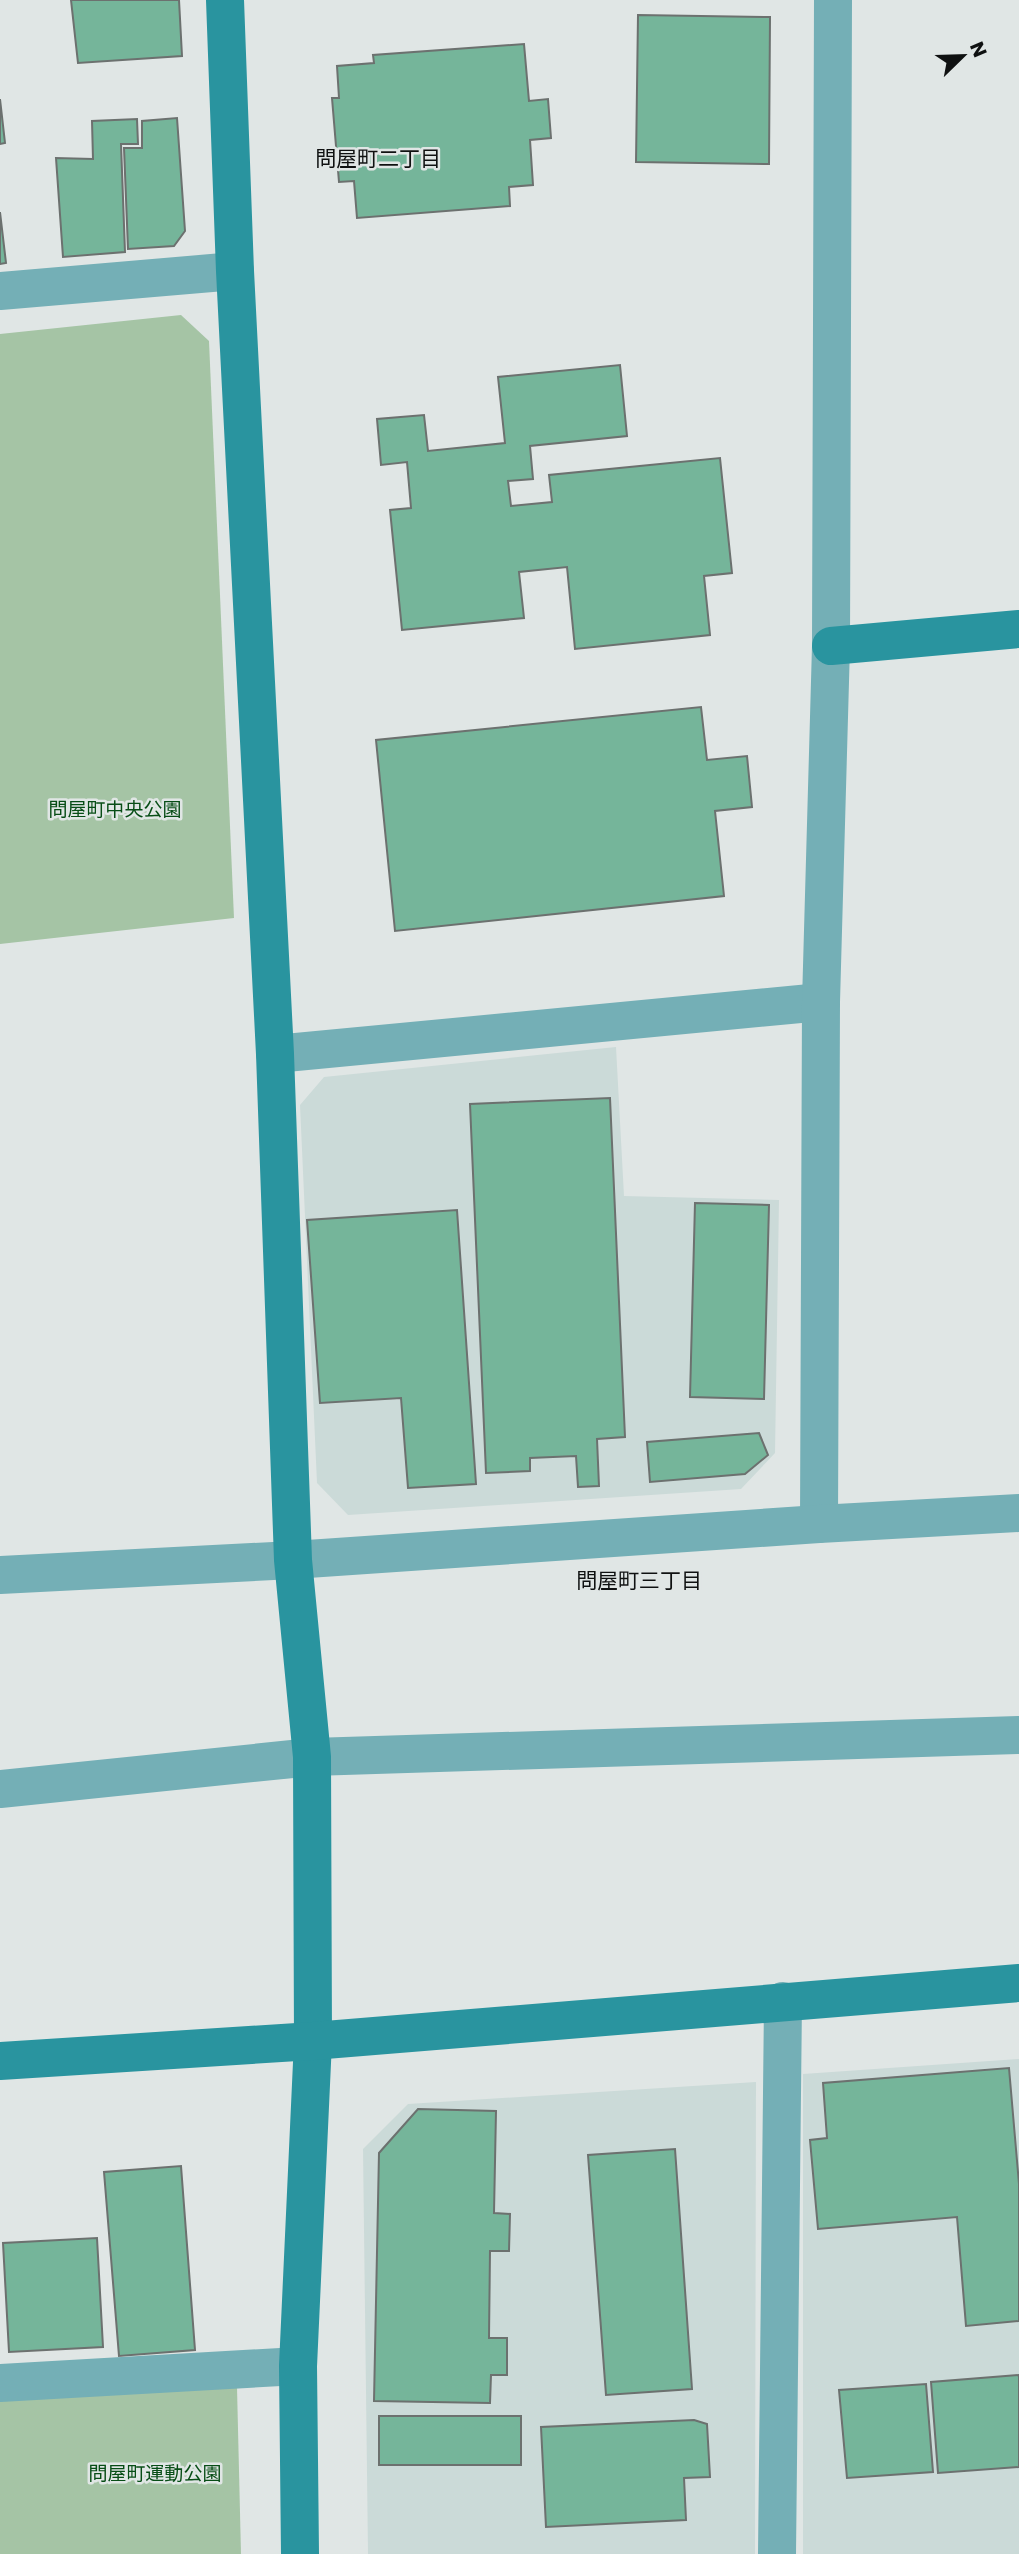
<svg xmlns="http://www.w3.org/2000/svg" width="1019" height="2554" font-family="Poppins,'Noto Sans JP',sans-serif">
<style>
.built{fill:#cbdad8}
.green{fill:#a5c4a5}
.building{fill:#75b59a;stroke:#6c716f;stroke-width:2}
.lines{fill:none;stroke-linecap:round;stroke-linejoin:round}
.street{stroke:#74afb6;stroke-width:38}
.secondary{stroke:#29949f;stroke-width:38}
.labels{text-anchor:middle;stroke-width:5;stroke-linejoin:round;paint-order:stroke}
.park-label{font-size:19px;fill:#074d16;stroke:#e0e6e5}
.neighbourhood-label{font-size:21px;fill:#0f1111;stroke:#e0e6e5}
</style>
<rect width="100%" height="100%" fill="#e0e6e5"/>
<g class="built">
<path d="M616,1047l8,149 155,4 -4,253 -34,36 -393,26 -31,-32 -17,-378 24,-28z"/>
<path d="M1019,2059v495h-216v-480z"/>
<path d="M756,2082l-1,472h-387l-5,-405 45,-45z"/>
</g>
<g class="green">
<path d="M181,315l28,26 25,577 -234,26v-610z"/>
<path d="M237,2387l4,167h-241v-153z"/>
</g>
<g class="building">
<path d="M71,0h108l3,56 -104,7z"/>
<path d="M638,15l132,2 -1,147 -133,-2z"/>
<path d="M524,44l5,57 19,-2 3,39 -21,2 3,45 -24,2 1,19 -153,12 -3,-37 -15,1 -7,-84h7l-2,-32 37,-3 -1,-8z"/>
<path d="M0,99l5,44 -5,1z"/>
<path d="M177,118l8,113 -11,15 -46,3 -4,-101h18v-27z"/>
<path d="M137,119l1,25h-17l4,108 -62,5 -7,-99 37,1 -1,-38z"/>
<path d="M0,212l6,51 -6,1z"/>
<path d="M620,365l7,71 -97,10 3,33 -25,2 3,25 41,-4 -3,-27 171,-17 12,115 -28,3 6,59 -135,14 -8,-82 -48,5 5,46 -122,12 -12,-120 21,-2 -4,-46 -26,3 -4,-46 47,-4 4,36 77,-8 -7,-66z"/>
<path d="M701,707l6,53 40,-4 5,51 -37,4 9,85 -329,35 -19,-191z"/>
<path d="M610,1098l15,339 -28,2 2,47 -21,1 -2,-31 -46,2v13l-44,2 -16,-369z"/>
<path d="M695,1203l74,2 -5,194 -74,-2z"/>
<path d="M457,1210l19,274 -68,4 -7,-90 -81,5 -13,-183z"/>
<path d="M759,1433l9,22 -23,19 -95,8 -3,-40z"/>
<path d="M1009,2068l10,116v137l-53,5 -9,-109 -139,12 -8,-89 17,-2 -4,-55z"/>
<path d="M418,2109l78,2 -2,102 16,1 -1,37h-19l-1,87h18v37h-16l-1,28 -116,-2 5,-248z"/>
<path d="M675,2149l17,240 -86,6 -18,-240z"/>
<path d="M181,2166l14,184 -76,6 -15,-184z"/>
<path d="M97,2238l6,109 -94,5 -6,-109z"/>
<path d="M1019,2375v92l-81,6 -7,-91z"/>
<path d="M926,2384l7,88 -86,6 -8,-88z"/>
<rect x="379" y="2416" width="142" height="49"/>
<path d="M694,2420l13,4 3,53 -26,1 2,42 -140,7 -5,-100z"/>
</g>
<g class="lines">
<g class="street">
<path d="M0,291l235,-20"/>
<path d="M275,1054l546,-52"/>
<path d="M819,1524l2,-522 10,-356 2,-646"/>
<path d="M0,1575l293,-15 526,-36 200,-11"/>
<path d="M0,1789l312,-32 707,-22"/>
<path d="M0,2383l298,-17"/>
<path d="M777,2554l6,-553"/>
</g>
<g class="secondary">
<path d="M225,0l10,271 40,783 18,506 19,197 1,284 -15,325 2,188"/>
<path d="M831,646l188,-17"/>
<path d="M0,2061l313,-20 706,-58"/>
</g>
</g>
<g class="labels">
<g class="park-label">
<text x="115" y="816">問屋町中央公園</text>
<text x="155" y="2480">問屋町運動公園</text>
</g>
<g class="neighbourhood-label">
<text x="378" y="166">問屋町二丁目</text>
<text x="639" y="1588">問屋町三丁目</text>
</g>
</g>
<g transform="translate(963 56) rotate(67)" stroke="#e0e6e5" stroke-width="5" paint-order="stroke">
<path d="M0-5L12 26L0 18L-12 26Z" fill="#0f1111"/>
<text y="-10" font-size="19" font-weight="bold" text-anchor="middle" fill="#0f1111">N</text>
</g>
</svg>
